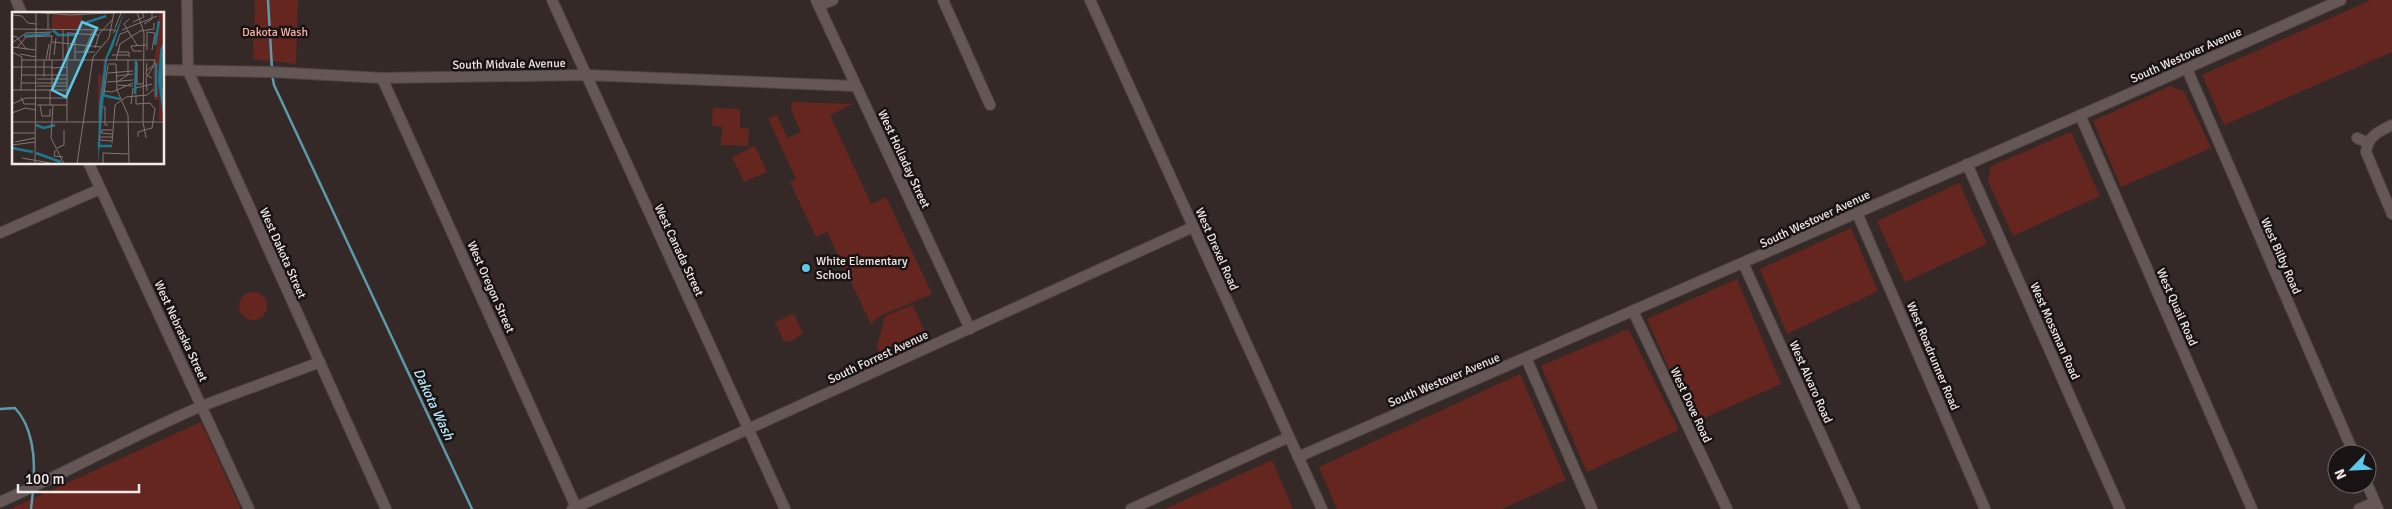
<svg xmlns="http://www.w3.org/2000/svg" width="2392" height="509" font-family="Signika,sans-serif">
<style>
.green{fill:#65261f}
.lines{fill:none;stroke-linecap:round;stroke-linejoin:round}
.stream{stroke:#5d9baa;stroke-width:2.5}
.minor-casing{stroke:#4f4644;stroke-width:12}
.minor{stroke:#655755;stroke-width:10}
.poi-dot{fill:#5ac8e6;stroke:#191313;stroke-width:2}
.labels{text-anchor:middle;stroke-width:5;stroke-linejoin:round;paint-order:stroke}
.park-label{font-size:12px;fill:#f6b0a5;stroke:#191313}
.street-label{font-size:12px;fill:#f1e9e8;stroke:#191313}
.poi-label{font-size:12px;fill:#f1e9e8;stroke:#191313;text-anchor:start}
.water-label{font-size:14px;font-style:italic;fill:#b6e9f9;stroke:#191313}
.inset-river{fill:none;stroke:#1d7990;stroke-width:2.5}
.inset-road{fill:none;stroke:#807674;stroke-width:1}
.view{fill:#5ac8e6;fill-opacity:0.15;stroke:#5ac8e6;stroke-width:2.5}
.inset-edge{fill:none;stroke:#f1e9e8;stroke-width:2.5}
</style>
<rect width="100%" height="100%" fill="#352927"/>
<g class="green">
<path d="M255,0h43l-2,64 -43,-5z"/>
<path d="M2371,0h21v52l-168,73 -22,-50z"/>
<path d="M2170,86l14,5 27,57 -90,39 -28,-66z"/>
<path d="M792,102l61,2 -23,11 41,89 15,-7 46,97 -52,22 -9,8 -44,-92 -11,5 -26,-55 6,-3 -28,-61 9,-3 10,23 14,-6 -10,-22z"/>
<path d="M713,108l27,1v19h9l-1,18 -27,-1 1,-19h-10z"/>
<path d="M2071,132l29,64 -87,40 -25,-55 3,-15z"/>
<path d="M755,146l12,26 -23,10 -12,-25z"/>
<path d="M1959,183l28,61 -82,38 -28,-61z"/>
<path d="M1851,228l27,63 -91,43 -27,-65z"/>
<path d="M1737,279l44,105 -88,39 -46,-104z"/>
<circle cx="253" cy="306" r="14"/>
<path d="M913,305l13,30 -45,22 -4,-10 8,-31z"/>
<path d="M794,314l9,19 -9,7 -10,2 -9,-20z"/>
<path d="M1628,329l51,101 -92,42 -46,-106z"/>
<path d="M1520,374l46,106 -64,29h-165l-18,-42z"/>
<path d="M201,422l40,87h-231z"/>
<path d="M1272,460l21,49h-128z"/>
</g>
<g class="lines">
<g class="stream">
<path d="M268,0l4,69"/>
<path d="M272,74l2,11 198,424"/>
<path d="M0,409l15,-1c17,18 21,50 18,75"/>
<path d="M31,509l2,-18"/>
</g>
<defs>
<g id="minor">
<path d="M16,0l6,14"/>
<path d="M187,0l1,71 198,438"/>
<path d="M552,0l233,509"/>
<path d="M816,0l154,329"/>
<path d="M943,0l47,105"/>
<path d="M1090,0l232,509"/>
<path d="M819,6l14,-6"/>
<path d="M2187,69l167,385"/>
<path d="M164,70l108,2 110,6 203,-3 270,11"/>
<path d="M382,78l194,429"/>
<path d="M2080,115l172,394"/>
<path d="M2392,125c-13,6 -24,11 -26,27l26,62"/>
<path d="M2357,138l11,5"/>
<path d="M89,164l160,345"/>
<path d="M1967,164l153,345"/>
<path d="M1857,213l128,296"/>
<path d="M0,233l100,-44"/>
<path d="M1744,265l111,244"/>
<path d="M1633,311l94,198"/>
<path d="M1526,358l66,151"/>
<path d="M1298,457c348,-151 696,-303 1043,-457"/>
<path d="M2367,484l11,25"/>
<path d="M0,502c68,-30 133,-67 202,-96 39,-15 79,-29 118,-44"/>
<path d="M572,509l621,-282"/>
<path d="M1131,509l158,-72"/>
<path d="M2359,509l16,-7"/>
</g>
</defs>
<use href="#minor" class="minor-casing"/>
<use href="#minor" class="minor"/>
</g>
<circle class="poi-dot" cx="806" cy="268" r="5"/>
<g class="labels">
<g class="park-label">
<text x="275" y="36">Dakota Wash</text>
</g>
<g class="street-label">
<text transform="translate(2186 55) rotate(-24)" y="4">South Westover Avenue</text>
<text transform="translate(509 64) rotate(-1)" y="4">South Midvale Avenue</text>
<text transform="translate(904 159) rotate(65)" y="4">West Holladay Street</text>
<text transform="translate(1815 219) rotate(-25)" y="4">South Westover Avenue</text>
<text transform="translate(1217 249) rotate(66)" y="4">West Drexel Road</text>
<text transform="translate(679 250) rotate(65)" y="4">West Canada Street</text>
<text transform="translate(283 253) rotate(66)" y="4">West Dakota Street</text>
<text transform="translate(2281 256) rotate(66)" y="4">West Bilby Road</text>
<text transform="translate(491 287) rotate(66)" y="4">West Oregon Street</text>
<text transform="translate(2177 307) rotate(66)" y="4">West Quail Road</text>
<text transform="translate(181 331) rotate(65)" y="4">West Nebraska Street</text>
<text transform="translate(2055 331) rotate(66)" y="4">West Mossman Road</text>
<text transform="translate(1933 356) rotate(67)" y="4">West Roadrunner Road</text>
<text transform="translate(878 357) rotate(-25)" y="4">South Forrest Avenue</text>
<text transform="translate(1444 380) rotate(-23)" y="4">South Westover Avenue</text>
<text transform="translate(1811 382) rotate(66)" y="4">West Alvaro Road</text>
<text transform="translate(1691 405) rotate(65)" y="4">West Dove Road</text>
</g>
<g class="poi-label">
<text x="816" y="265">White Elementary<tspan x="816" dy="14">School</tspan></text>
</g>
<g class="water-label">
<text transform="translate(434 404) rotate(65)" y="5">Dakota Wash</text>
</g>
</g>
<g transform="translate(12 12)">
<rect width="152" height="152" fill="#352927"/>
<path d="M147,0h5v108h-5v-20h-4l-2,-6v-33h-7l9,-2zM40,3h30v13l-28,2 8,6 -10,-1 4,-1 -4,-5zM91,48h4l-5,35 18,4 -18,-3 -1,24h-3v-45h5z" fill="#65261f"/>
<path d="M112,0l-11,35 -6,12 -9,105 1,-58 6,-47zM152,29l-2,45 2,9v26l-6,-40 2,-31z" fill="#1d7990"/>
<path class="inset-river" d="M73,11l21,-7M41,18l5,5h16M12,24l26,-2M143,33l4,-24M123,82l1,-33M90,83l18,4M144,85v-34M24,113l8,3 11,-3M87,130v4h13M0,136l21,4M24,141l25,9"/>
<path class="inset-road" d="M21,0l37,3 58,-3M125,0l7,21 -1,89M24,1v16M36,1v16M0,3l10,1 6,7 8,1M117,7l-5,5 7,12M121,10l11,-5 -2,-5M132,12l8,-5v-7M103,16l6,-15M0,17l104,1 -3,3M110,18l35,-14M56,20v28M135,20l8,1 -3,17M56,21l30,2M63,21v27M0,24l5,1 10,13M40,30l49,5M0,31l14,-10 26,-1M104,34l4,-12 8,-3 9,14M0,35l24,3M5,36l9,-11 26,-1M83,36l4,-14 13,-14M107,36l-1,4h11v5M135,38v-18M130,39h-9l-2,-5 15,-1M0,40l10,5 -1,33M63,40h20M72,40l9,-21M8,42l16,3M42,43l2,-17M100,43h17M9,48h134l-1,5 -8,6M34,48l3,-16M37,48l3,-25M40,48v30M51,48v-31M104,48l4,-16 20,-13 14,-2v-6M125,51v21h6M135,51l-1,12 6,3M96,52h8l1,26 11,25 1,49M0,55h40M40,56l15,-1M96,61l25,-2M9,63h46M105,64l16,-2M32,65v-17M25,67h30M95,70l26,-2M105,70l11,-7v-15M9,71h46M106,73l15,1M25,74h30M124,76l16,-4M0,78h55M92,79l8,1 21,-9M135,79l-1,-13 8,-13M92,82l4,-29M124,83v9l14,-1 5,6 -3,19 -14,4v5M9,85l3,7h12M0,92l14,-6h41M119,92l2,-16M25,93h30M28,93l2,11h8v-7M38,93v-15M41,93l-2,33 13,26M91,95h2v18h3M0,101l13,-5 11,2M55,109v-61M0,110h153M131,110l3,16M0,121h23M100,122l-11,-1 1,-3h10M100,129l-13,-1 1,-3h12M3,130l20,-4M100,131l3,-38 11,-8 21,-2 7,-6M0,133l23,-3M45,136l7,-3v-15M43,138l-1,6 9,1M10,146l28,5M23,152l1,-136M65,152l16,-107 16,-19 5,-26M91,152v-11l25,1"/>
<path class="view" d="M70,10l15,6 -31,69 -14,-7z"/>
<rect width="152" height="152" class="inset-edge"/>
</g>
<g transform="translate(2352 469) rotate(246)"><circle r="24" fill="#191313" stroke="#6f6968"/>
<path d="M0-4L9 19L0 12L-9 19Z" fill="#5ac8e6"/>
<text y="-8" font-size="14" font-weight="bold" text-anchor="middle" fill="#f1e9e8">N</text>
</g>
<path d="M18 484v8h121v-8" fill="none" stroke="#f1e9e8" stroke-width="2.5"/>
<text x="25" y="484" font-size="15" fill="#f1e9e8" stroke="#191313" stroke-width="4" paint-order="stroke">100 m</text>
</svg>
